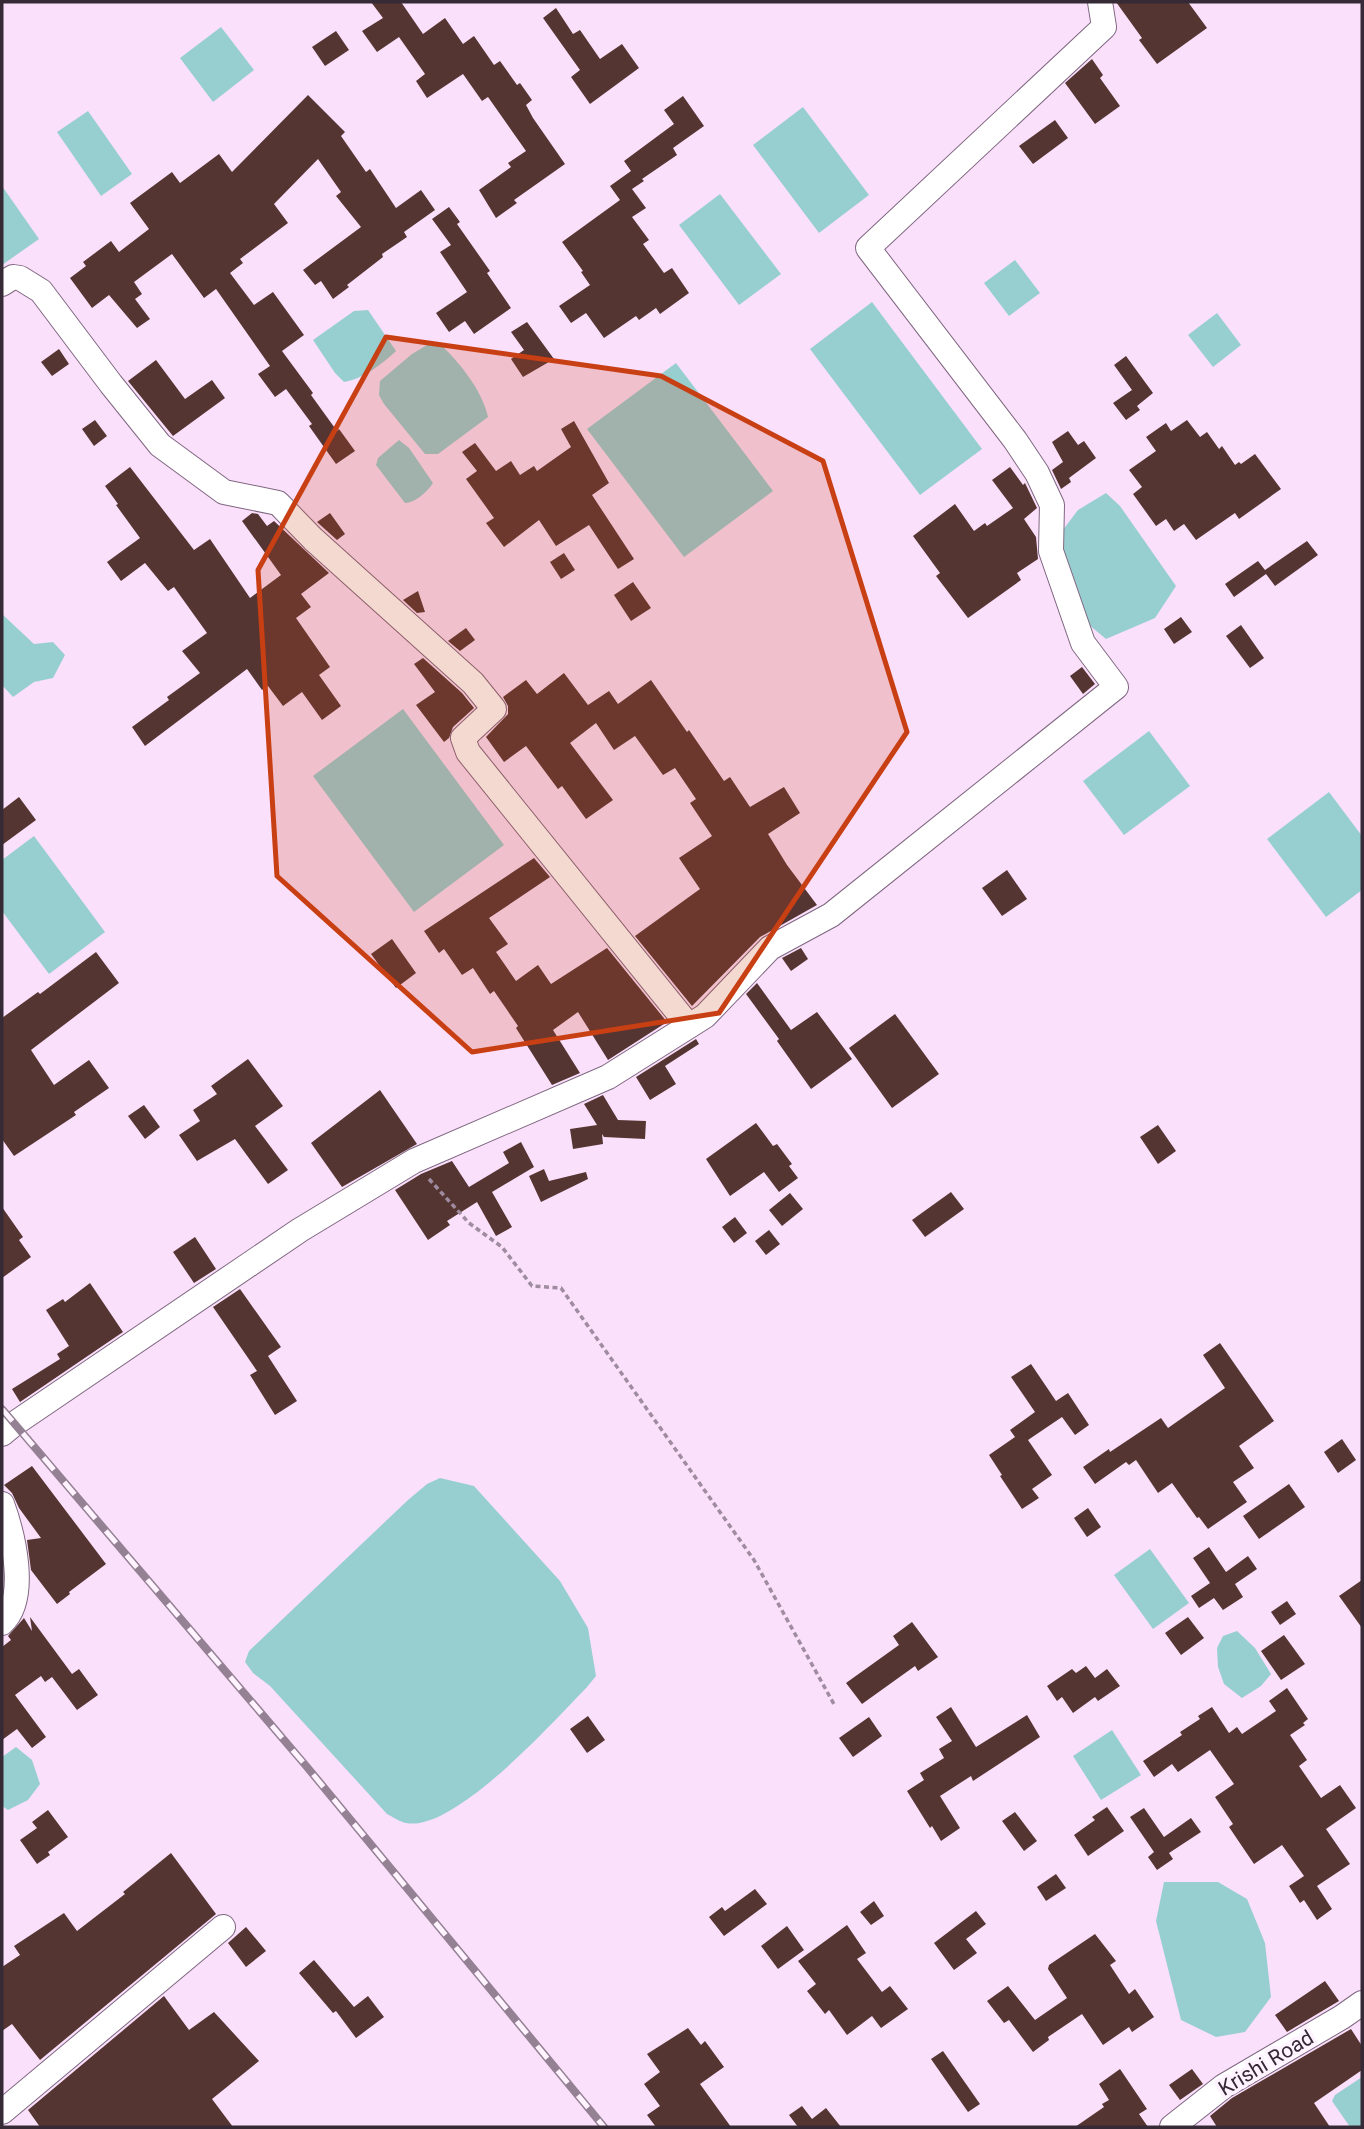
<svg xmlns="http://www.w3.org/2000/svg" width="1364" height="2129" font-family="Roboto,sans-serif">
<style>
.water{fill:#97cfd1}
.building{fill:#553532}
.lines{fill:none;stroke-linecap:round;stroke-linejoin:round}
.street-casing{stroke:#7f6780;stroke-width:26}
.path{stroke:#9f8ca0;stroke-width:3.5;stroke-dasharray:5 3.5;stroke-linecap:butt}
.street{stroke:#fff;stroke-width:24}
.rail-casing{stroke:#948194;stroke-width:8}
.rail{stroke:#fef3ff;stroke-width:5;stroke-dasharray:16;stroke-linecap:butt}
.marked{fill:#c83f14;fill-opacity:0.2;stroke:#c83f14;stroke-width:5;stroke-linejoin:round}
.labels{text-anchor:middle;stroke-width:7;stroke-linejoin:round;paint-order:stroke}
.street-label{font-size:21px;fill:#352a35;stroke:#fef3ff}
</style>
<rect width="100%" height="100%" fill="#fbe0fc"/>
<g class="water">
<path d="M221,27l33,43 -41,32 -33,-44z"/>
<path d="M803,107l66,88 -50,38 -66,-88z"/>
<path d="M88,111l44,63 -31,22 -44,-64z"/>
<path d="M2,186l37,53 -37,26z"/>
<path d="M720,194l61,80 -42,31 -60,-80z"/>
<path d="M1015,260l25,33 -31,23 -25,-33z"/>
<path d="M872,302l110,147 -62,46 -110,-146z"/>
<path d="M368,310l28,41c-14,13 -33,28 -52,31l-9,-9 -22,-33 41,-29z"/>
<path d="M1217,313l24,32 -28,22 -25,-32z"/>
<path d="M432,342h6c21,20 43,46 50,75l-50,37h-13l-41,-50 -5,-9 1,-14 32,-27z"/>
<path d="M676,363l97,128 -89,66 -97,-128z"/>
<path d="M399,440l10,8 24,35c-5,8 -18,20 -28,20l-29,-38 2,-7z"/>
<path d="M1106,493l14,13 56,80 -21,32 -49,21 -18,-15 -32,-85 22,-29z"/>
<path d="M2,614l32,30 19,-2 12,13 -12,23 -19,4 -21,15 -11,-12z"/>
<path d="M403,709l101,136 -90,67 -101,-136z"/>
<path d="M1149,731l41,55 -66,49 -41,-54z"/>
<path d="M1329,792l33,44v54l-36,27 -59,-78z"/>
<path d="M34,836l71,96 -56,42 -47,-63v-51z"/>
<path d="M440,1478l34,8 86,95 28,47 8,48 -9,11c-32,33 -133,146 -181,136 -6,-1 -13,-6 -19,-9l-117,-128 -17,-13 -8,-11 4,-11 159,-151 19,-16z"/>
<path d="M1150,1549l39,54 -36,26 -39,-54z"/>
<path d="M1237,1631l18,17 16,26 -10,12 -19,12 -18,-14 -6,-17 -1,-19 6,-12z"/>
<path d="M1112,1730l29,45 -40,25 -28,-44z"/>
<path d="M16,1747l16,13 8,24 -12,16 -20,10 -6,-4v-49z"/>
<path d="M1164,1882h54l29,17 18,44 6,54 -26,35 -29,5 -35,-17 -25,-99z"/>
<path d="M1362,2077v50h-12l-18,-26 3,-6z"/>
</g>
<g class="building">
<path d="M371,2h30l22,32 22,-16 18,26 11,-8 20,29 6,-4 17,24 3,-2 12,17 -6,5 7,13 32,46 -51,36 3,3 -21,15 -17,-28 32,-23 -3,-4 18,-12 -38,-54 -6,4 -19,-27 -36,24 -11,-17 9,-7 -26,-37 -22,15 -15,-21 21,-13z"/>
<path d="M1116,2h72l19,26 -50,36 -18,-24 3,-2z"/>
<path d="M556,8l17,26 7,-4 20,29 22,-15 17,24 -49,36 -19,-27 9,-7 -37,-52z"/>
<path d="M336,31l13,19 -24,16 -13,-19z"/>
<path d="M1092,59l11,16 -3,3 20,28 -25,18 -30,-41z"/>
<path d="M308,95l37,37 -4,4 25,36 4,-3 26,39 25,-18 14,20 -31,22 3,5 -25,17 1,3 -36,28 2,2 -16,12 -12,-18 -6,4 -12,-15 58,-43 -25,-31 5,-4 -23,-33 -44,45 14,19 -48,36 3,4 -13,10 24,32 19,-13 31,43 -22,16 31,42 -2,2 26,36 2,-2 16,22 -19,13 -27,-38 3,-2 -26,-35 -11,8 -17,-23 12,-8 -54,-77 -12,9 -32,-44 -38,28 8,12 -7,5 15,20 -13,9 -28,-33 -17,13 -22,-30 16,-12 -3,-4 28,-21 8,11 30,-23 -19,-26 42,-31 8,11 39,-29 13,18z"/>
<path d="M683,96l21,30 -31,22 4,7 -35,24 2,2 -12,8 14,19 -14,9 17,23 -6,4 21,29 8,-5 17,25 -29,21 -4,-6 -17,12 -3,-4 -32,22 -18,-25 -15,10 -12,-17 31,-21 -9,-13 2,-1 -21,-29 58,-42 -10,-14 21,-15 -7,-10 50,-37 -10,-14z"/>
<path d="M1055,120l13,18 -35,26 -14,-18z"/>
<path d="M449,207l11,15 -3,2 33,47 -3,2 24,35 -37,26 -9,-13 -16,11 -13,-19 31,-21 -27,-40 11,-7 -19,-26z"/>
<path d="M527,322l27,37 -31,18 -12,-18 13,-9 -13,-18z"/>
<path d="M59,349l10,15 -17,12 -11,-14z"/>
<path d="M1126,356l27,37 -16,13 3,4 -14,10 -13,-17 19,-13 -18,-25z"/>
<path d="M156,360l29,39 27,-19 13,18 -52,38 -45,-55z"/>
<path d="M95,420l12,16 -13,10 -12,-17z"/>
<path d="M1187,420l13,17 7,-5 12,17 3,-3 13,19 4,-3 2,2 14,-10 26,35 -42,30 -4,-6 -39,27 -12,-16 -10,7 -8,-12 -10,7 -23,-32 9,-7 -13,-17 27,-19 -10,-14 20,-14 5,8z"/>
<path d="M574,421l35,62 -17,12 42,64 -16,10 -29,-44 -33,21 -17,-26 -35,27 -18,-24 8,-5 -28,-39 11,-8 -15,-19 13,-9 21,28 15,-10 9,14 14,-9 3,5 34,-24 -10,-18z"/>
<path d="M1068,431l10,14 6,-4 12,17 -27,20 2,4 -10,7 -9,-19 11,-8 -11,-20z"/>
<path d="M130,467l64,83 16,-11 40,59 31,-23 -39,-54 10,-8 6,1 9,12 7,-5 55,52 -28,21 10,13 -15,11 34,49 -11,8 22,31 -19,14 -20,-28 -19,14 -15,-20 -6,4 -15,-21 -102,77 -13,-19 37,-27 -2,-3 33,-24 -18,-22 25,-18 -33,-46 -6,4 -23,-28 -24,18 -14,-19 33,-24 -24,-33 2,-1 -13,-18z"/>
<path d="M1010,467l13,18 2,-2 12,25 -13,11 12,18 2,22 -21,14 4,7 -53,38 -32,-42 4,-3 -27,-37 42,-32 19,27 11,-8 2,3 26,-18 -21,-28z"/>
<path d="M330,513l15,21 -8,6 -20,-18z"/>
<path d="M1307,541l11,14 -43,31 -9,-12 -32,23 -9,-13 33,-23 7,9z"/>
<path d="M564,553l11,17 -14,9 -11,-17z"/>
<path d="M633,582l18,26 -20,13 -17,-26z"/>
<path d="M418,591l7,21 -8,1 -14,-13z"/>
<path d="M1181,617l11,15 -18,12 -10,-15z"/>
<path d="M1241,625l23,33 -14,10 -24,-32z"/>
<path d="M466,628l9,12 -15,11 -12,-10z"/>
<path d="M423,658l39,35 12,15 -21,19 -4,11 -5,4 -28,-37 19,-13 -21,-28z"/>
<path d="M1082,667l13,17 -12,10 -13,-18z"/>
<path d="M564,673l24,32 21,-14 9,13 33,-24 36,52 2,-2 35,51 6,-4 20,30 34,-20 16,26 -32,21 19,31 30,40 -57,32 -68,69 -57,-70 65,-47 -21,-31 33,-22 -22,-33 6,-4 -21,-31 -12,7 -28,-39 -21,14 -18,-27 -26,20 43,57 -27,19 -24,-33 -4,3 -32,-43 -22,16 -18,-25 22,-23v-8l-5,-9 23,-17 11,14z"/>
<path d="M19,797l17,23 -34,25v-35z"/>
<path d="M534,858l16,19 -61,41 19,26 -12,8 20,29 22,-16 13,19 56,-36 60,74 -59,38 -30,-48 -25,18 27,43 -28,12 -36,-57 2,-2 -24,-35 -4,3 -17,-26 -11,7 -18,-26 -5,4 -15,-22z"/>
<path d="M1007,870l20,29 -25,17 -20,-28z"/>
<path d="M392,939l24,34 -20,15 -25,-34z"/>
<path d="M801,948l7,11 -17,12 -9,-13z"/>
<path d="M96,952l23,31 -88,67 23,35 35,-25 20,28 -35,24 2,3 -62,41 -12,-17v-121l36,-26 2,2z"/>
<path d="M757,983l34,47 26,-18 35,47 -41,30 -34,-48 2,-2 -33,-45z"/>
<path d="M895,1014l44,60 -47,34 -43,-60z"/>
<path d="M696,1039l3,5 -34,22 11,18 -26,16 -14,-23z"/>
<path d="M248,1059l35,47 -28,20 33,44 -20,14 -33,-45 -38,22 -18,-26 21,-14 -7,-11 24,-16 -6,-8z"/>
<path d="M380,1090l37,54 -75,43 -31,-44z"/>
<path d="M603,1095l15,25 28,1 -1,18 -41,-2 -2,-3 1,10 -30,5 -3,-20 27,-4 -13,-21z"/>
<path d="M144,1105l16,22 -15,12 -17,-23z"/>
<path d="M756,1123l17,23 4,-2 15,20 -3,2 9,12 -19,14 -15,-20 -34,24 -24,-37z"/>
<path d="M1158,1125l18,26 -18,13 -18,-27z"/>
<path d="M521,1142l13,25 -42,25 20,35 -16,9 -19,-34 -30,19 3,4 -22,15 -33,-50 26,-16 31,-13 17,26 40,-24 -6,-11z"/>
<path d="M544,1169l5,12 37,-9 2,7 -47,23 -12,-26z"/>
<path d="M951,1192l13,17 -39,28 -13,-17z"/>
<path d="M790,1193l13,16 -21,17 -13,-16z"/>
<path d="M2,1207l21,30 -4,3 12,17 -29,21z"/>
<path d="M735,1217l12,16 -13,10 -12,-16z"/>
<path d="M769,1230l11,14 -14,11 -11,-14z"/>
<path d="M195,1237l21,32 -22,14 -21,-31z"/>
<path d="M90,1283l33,49 -103,70 -8,-13 48,-30 -3,-5 12,-8 -23,-36 17,-11 2,3z"/>
<path d="M240,1289l41,58 -13,9 29,45 -22,14 -25,-40 7,-4 -44,-64z"/>
<path d="M1220,1343l54,78 -35,25 15,22 -21,14 14,20 -39,27 -9,-12 -2,1 -25,-35 -14,10 -22,-33 -7,5 -3,-3 -31,22 -12,-17 26,-18 1,3 51,-34 7,10 57,-40 -22,-33z"/>
<path d="M1031,1364l25,37 12,-8 21,32 -14,10 -13,-18 -34,23 24,35 -20,14 7,9 -17,11 -22,-33 2,-1 -13,-20 26,-18 -5,-7 25,-18 -24,-35z"/>
<path d="M1342,1439l14,21 -18,13 -14,-21z"/>
<path d="M32,1466l74,98 -37,28 1,2 -13,10 -26,-34 -4,-30 14,-2 -22,-30 -7,-15 -8,-8z"/>
<path d="M1289,1484l16,23 -46,32 -16,-23z"/>
<path d="M1088,1508l13,19 -14,10 -13,-19z"/>
<path d="M1209,1547l17,25 22,-16 9,13 -22,15 8,13 -20,13 -9,-12 -15,10 -8,-12 19,-13 -17,-25z"/>
<path d="M1362,1580v48l-23,-32z"/>
<path d="M1287,1601l9,13 -16,11 -9,-13z"/>
<path d="M30,1617l42,57 7,-5 19,26 -21,15 -25,-33 -7,5 -4,-6 -26,19 31,42 -14,11 -15,-19 -15,11v-93l9,-7 -3,-4 16,-18 8,13z"/>
<path d="M1188,1617l16,21 -23,17 -16,-22z"/>
<path d="M912,1622l26,35 -20,14 -3,-5 -53,38 -16,-21 53,-38 -6,-9z"/>
<path d="M1284,1635l21,29 -24,16 -20,-29z"/>
<path d="M1086,1666l9,12 12,-9 13,17 -22,15 -3,-4 -22,16 -11,-16 -5,4 -10,-15 25,-17 4,4z"/>
<path d="M1287,1688l21,31 -5,4 2,2 -15,10 17,25 -8,6 22,32 19,-13 16,23 -30,21 24,35 -33,22 15,23 -15,11 -13,-20 -4,3 -11,-17 15,-10 -22,-31 -28,19 -25,-37 4,-3 -18,-27 19,-13 -24,-34 -32,22 -6,-8 -18,13 -11,-16 39,-26 -2,-3 20,-13 -2,-3 14,-9 17,26 8,-6 5,7 34,-23 -7,-10z"/>
<path d="M951,1707l25,40 51,-32 13,22 -67,44 -2,-5 -31,20 20,32 -19,13 -9,-15 -2,2 -23,-37 17,-11 -4,-7 24,-15 -5,-9 13,-8 -16,-24z"/>
<path d="M588,1716l17,24 -18,13 -17,-24z"/>
<path d="M869,1717l13,19 -29,21 -14,-19z"/>
<path d="M1107,1807l17,24 -36,25 -14,-21 21,-15 -3,-3z"/>
<path d="M1144,1808l20,29 27,-19 10,14 -32,21 4,6 -16,11 -9,-13 6,-5 -24,-35z"/>
<path d="M48,1810l20,27 -20,15 2,3 -13,9 -17,-24 17,-12 -5,-6z"/>
<path d="M1015,1812l22,29 -13,10 -22,-30z"/>
<path d="M171,1853l45,61 -176,146 -28,-36 -10,7v-64l18,-12 -6,-9 50,-33 13,18 48,-37 -2,-2z"/>
<path d="M1056,1874l10,14 -20,13 -9,-14z"/>
<path d="M755,1889l12,15 -43,32 -15,-19 13,-10 3,4z"/>
<path d="M874,1901l10,15 -13,9 -11,-13z"/>
<path d="M976,1911l10,13 -20,15 11,14 -23,17 -20,-27z"/>
<path d="M847,1925l19,28 -9,6 25,33 8,-6 18,23 -27,19 -9,-12 -25,19 -18,-25 -4,4 -18,-23 9,-7 -18,-23z"/>
<path d="M787,1926l17,24 -26,19 -17,-23z"/>
<path d="M246,1927l20,24 -20,16 -18,-24z"/>
<path d="M1095,1934l21,27 -6,4 19,29 6,-5 19,28 -22,15 -3,-5 -26,18 -21,-31 -34,23 1,3 -16,12 -24,-32 -5,3 -17,-22 21,-15 27,34 32,-22 -19,-29 1,-4z"/>
<path d="M314,1960l40,47 14,-11 16,21 -28,21 -20,-27 -3,2 -34,-40z"/>
<path d="M1325,1981l14,20 -52,31 -12,-17z"/>
<path d="M164,1996l25,34 25,-18 45,49 -47,38 21,28h-193l-12,-17z"/>
<path d="M688,2028l13,17 4,-4 19,26 -24,17 31,43h-75l-9,-12 13,-9 -16,-22 16,-12 -13,-18z"/>
<path d="M1351,2029l11,17v24l-48,33 16,24h-113l-7,-11 22,-18z"/>
<path d="M943,2051l37,53 -12,8 -37,-53z"/>
<path d="M1120,2069l27,40 -8,5 9,13h-73l29,-20 -2,-3 7,-4 -10,-16z"/>
<path d="M1192,2069l11,15 -23,16 -11,-15z"/>
<path d="M802,2106l10,13 14,-11 15,19h-43l-9,-12z"/>
</g>
<g class="lines">
<defs>
<g id="street">
<path d="M2,284l11,-7 7,1 21,13 70,93 49,61 64,47 54,11 35,36 160,144 21,26 -31,29 5,14 221,274"/>
<path d="M2,1434l12,-10 286,-194 114,-69 194,-84 97,-61 65,-68 61,-33 285,-228 -33,-44 -32,-92 1,-46 -15,-32 -22,-33 -147,-192 236,-221 -4,-25"/>
<path d="M2,1504c11,30 27,94 0,119"/>
<path d="M2,2112l221,-185"/>
<path d="M1172,2127l52,-41 118,-69 20,-14"/>
</g>
</defs>
<use href="#street" class="street-casing"/>
<path class="path" d="M429,1179l40,44 33,24 30,39 29,2 193,272 81,146"/>
<use href="#street" class="street"/>
<defs>
<path id="rail" d="M2,1409l305,358 297,360"/>
</defs>
<use href="#rail" class="rail-casing"/>
<use href="#rail" class="rail"/>
</g>
<path class="marked" d="M386,337l275,39 162,85 84,271 -188,281 -247,39 -195,-176 -19,-306z"/>
<g class="labels">
<g class="street-label">
<text transform="translate(1266 2063) rotate(-31)" y="7">Krishi Road</text>
</g>
</g>
<rect width="1364" height="2129" fill="none" stroke="#352a35" stroke-width="7"/>
</svg>
